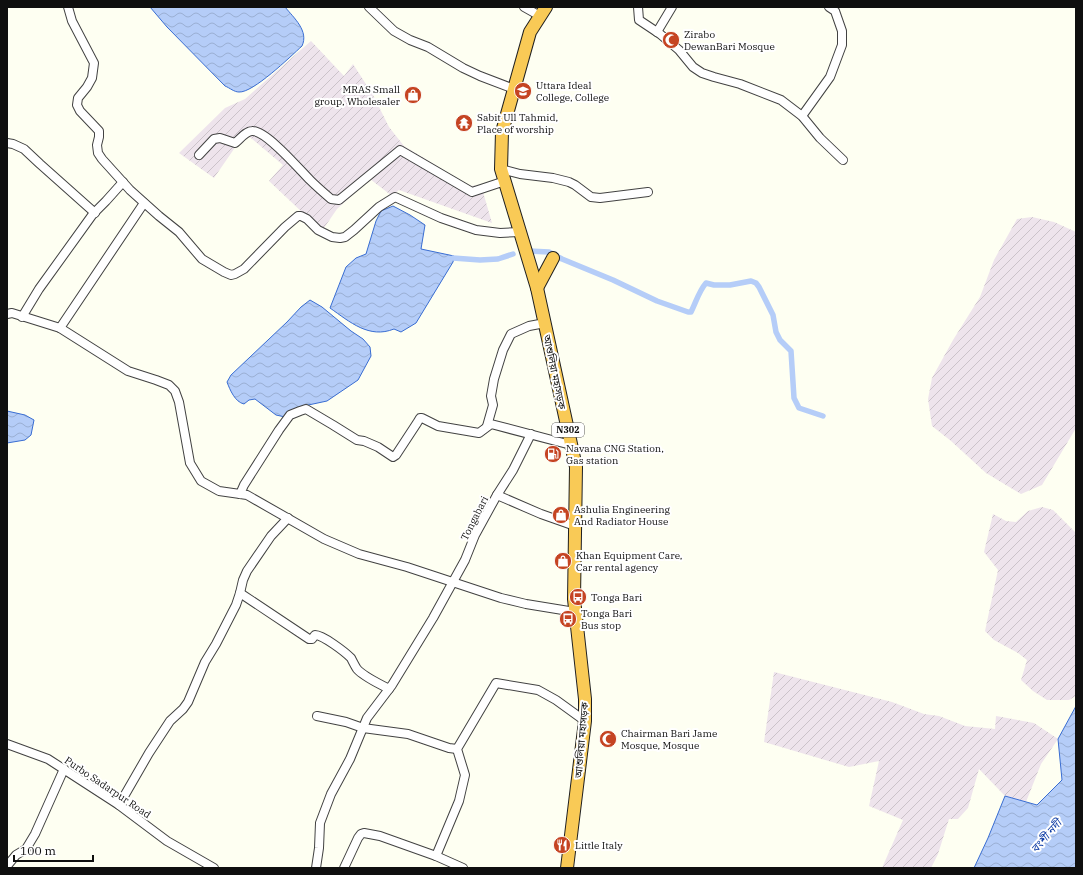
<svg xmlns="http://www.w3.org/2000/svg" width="1083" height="875" font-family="'IBM Plex Serif','Noto Sans Bengali',serif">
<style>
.industrial{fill:url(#industrial-furrows)}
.water{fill:url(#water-waves);stroke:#396dd2}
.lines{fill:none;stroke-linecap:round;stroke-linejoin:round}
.canal{stroke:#b5cdf8;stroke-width:5.5}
.minor-casing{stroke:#424242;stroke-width:10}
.highway-casing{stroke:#202020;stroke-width:14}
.minor{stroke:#fff;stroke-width:8}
.highway{stroke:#f9ca56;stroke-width:12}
.labels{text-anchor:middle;stroke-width:4;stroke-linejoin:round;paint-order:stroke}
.shield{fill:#fff;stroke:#575757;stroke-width:1}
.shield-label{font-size:9px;font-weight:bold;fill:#0f0f0f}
.poi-label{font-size:10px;fill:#0f0f0f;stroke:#fff;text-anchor:start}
.street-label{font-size:10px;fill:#0f0f0f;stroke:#fff}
.water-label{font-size:11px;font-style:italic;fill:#1340a7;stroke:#fff}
</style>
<defs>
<pattern id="industrial-furrows" width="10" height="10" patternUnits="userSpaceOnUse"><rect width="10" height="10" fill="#eee4ec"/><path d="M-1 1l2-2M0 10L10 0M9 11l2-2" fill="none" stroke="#cbc2c9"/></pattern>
<pattern id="water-waves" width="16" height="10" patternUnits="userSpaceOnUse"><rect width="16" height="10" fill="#b5cdf8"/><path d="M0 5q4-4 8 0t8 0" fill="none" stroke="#9aafd3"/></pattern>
</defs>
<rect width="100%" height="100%" fill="#fefff2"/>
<g class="industrial">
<path d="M311,41l33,35 9,-12 20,31 16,32 15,19 66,40 11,-1 11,38 -93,-33 -7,6 -22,-17 -33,30 -15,22 -53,-50 14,-16 -38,-32 -31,45 -35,-25 46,-45 20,-9z"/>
<path d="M1032,217l22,5 22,10v196l-34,57 -21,9 -35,-21 -35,-32 -19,-15 -4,-27 4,-21 21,-38 27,-43 14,-37 23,-41z"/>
<path d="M1042,507l11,3 23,23v163l-7,4h-22l-14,-9 -12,-11 6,-20 -9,-7 -24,-13 -9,-9 13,-61 -14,-18 9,-38 13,7 10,1 12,-11z"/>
<path d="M774,672l118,30 32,12 15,2 26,10 30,3 1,-13 38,7 24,16 -17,25 -15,38 -21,-6 -26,-27 -11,39 -10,11h-9l-11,35 -7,14h-49l21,-48 -34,-14 10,-45 -30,6 -85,-25z"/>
</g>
<g class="water">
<path d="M150,7h135c9,11 24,24 17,39 -12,11 -49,47 -63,46 -5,0 -9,-4 -14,-6l-58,-59z"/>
<path d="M393,206l17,9 15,10 -4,24 33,7 -1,6 -37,61 -15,9 -7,-3c-25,10 -44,-7 -64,-21l16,-41 10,-9 10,-4 10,-33 5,-10z"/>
<path d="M310,300l12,7 29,24 12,8 7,8 1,9 -13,24 -31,21 -28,6 -14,10 -9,-2 -21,-16 -6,1 -5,4c-9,-2 -14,-14 -17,-22l4,-7 56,-53 14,-15z"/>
<path d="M7,411l18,4 9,5 -3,15 -6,5 -18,3z"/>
<path d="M1076,706v162h-102l14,-30 17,-42 32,9 25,-25 -4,-41z"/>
</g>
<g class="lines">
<g class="canal">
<path d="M529,251l20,1 13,7 51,21 44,21 31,11h3c5,-10 8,-21 15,-29l8,2h16l21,-4 5,2 3,4 14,28 3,17 4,8 11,11 3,47 5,10 24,8"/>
<path d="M453,258l27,2 18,-1 15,-5"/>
</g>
<defs>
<g id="minor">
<path d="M68,7l4,14 22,42 -2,15 -5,9 -9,11 -1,7 3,6 19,20v6l-2,8 1,8 4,6 28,31 29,26 20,16 23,27 22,13 7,3 4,-1 9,-5 41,-42 13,-11h3l6,3 11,11 14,7 8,1 5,-1 9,-7 25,-23 16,-10 46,21 35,12 24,3 20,-1"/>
<path d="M369,7l25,24 16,9 18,7 35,21 17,8 34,13"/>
<path d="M524,7l16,9"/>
<path d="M638,7l1,13 21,14 19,16 14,17 9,6 12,4 26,7 41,16 21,16 18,22 23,22"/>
<path d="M657,32l15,-25"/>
<path d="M802,116l28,-39 12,-32v-14l-7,-20 -6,-4"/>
<path d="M7,143l6,1 11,5 16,15 55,49"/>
<path d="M199,155l15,-16 6,-1 15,5c5,-4 11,-12 17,-12 14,-1 48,39 58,49 7,7 14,13 21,19l8,1 61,-50 72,42 33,-11"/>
<path d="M501,169l19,5 33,4 16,4 6,3 16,12 9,1 48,-6"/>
<path d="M7,314l5,-1 48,15 68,43 28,9 13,5 6,6 4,11 11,61 11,18 18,10 28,4 77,44 35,15 48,13 94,31 25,6 49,8"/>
<path d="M22,317l17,-28 54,-75 13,-13 17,-19"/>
<path d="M60,328l84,-125"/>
<path d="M487,426l6,-21 -2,-9 3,-17 9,-29 8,-16 18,-8 16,-3"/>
<path d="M240,494l4,-9 35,-55 11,-15 10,-4 6,-2 27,16 24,15 7,1 14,6 15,10 3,-2 21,-32 3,-5h2l16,8 41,7 12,-9 80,21"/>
<path d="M497,495l44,19 34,12"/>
<path d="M240,593l69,46h3l3,-4c8,0 30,17 36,23 2,4 4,8 6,11 7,8 23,15 32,20"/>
<path d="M317,716l29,6 17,6 45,6 41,14 8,1"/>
<path d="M7,744l41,15 71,46 48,36 47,27"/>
<path d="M119,805l30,-52 21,-32 13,-12 5,-7 17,-40 11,-18 20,-39 4,-12 3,-13 4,-9 24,-35 17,-18"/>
<path d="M436,856l23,-55 6,-26 -8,-26 39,-66 42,7 18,10 29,21"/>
<path d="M7,866l9,-11 10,-6 9,-15 29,-65"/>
<path d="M316,868l3,-20 1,-25 11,-29 19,-35 17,-41 25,-33 41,-67 32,-58 10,-25 22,-40 16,-25 18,-36"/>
<path d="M344,868l14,-30 3,-4 3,-1 16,3 56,20 27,12"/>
</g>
<g id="highway">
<path d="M546,7l-16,25 -28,100 -1,37 36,119 39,179 -2,132 11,100v22l-18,147"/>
<path d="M537,288l16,-30"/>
</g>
</defs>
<use href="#minor" class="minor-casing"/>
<use href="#highway" class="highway-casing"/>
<use href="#minor" class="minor"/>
<use href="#highway" class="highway"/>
</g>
<defs>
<symbol id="mosque-disc" viewBox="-11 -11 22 22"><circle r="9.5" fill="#c54422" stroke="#fff"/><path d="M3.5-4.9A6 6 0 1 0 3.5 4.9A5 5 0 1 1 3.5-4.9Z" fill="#fff"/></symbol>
<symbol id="university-disc" viewBox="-11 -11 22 22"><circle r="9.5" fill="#c54422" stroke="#fff"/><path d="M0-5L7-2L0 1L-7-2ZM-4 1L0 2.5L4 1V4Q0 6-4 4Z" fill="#fff"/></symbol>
<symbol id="shop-disc" viewBox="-11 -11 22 22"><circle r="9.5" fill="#c54422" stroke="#fff"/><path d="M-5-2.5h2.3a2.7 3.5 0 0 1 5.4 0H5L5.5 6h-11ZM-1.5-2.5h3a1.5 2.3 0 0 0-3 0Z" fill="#fff"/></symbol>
<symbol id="temple-disc" viewBox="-11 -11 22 22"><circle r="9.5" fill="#c54422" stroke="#fff"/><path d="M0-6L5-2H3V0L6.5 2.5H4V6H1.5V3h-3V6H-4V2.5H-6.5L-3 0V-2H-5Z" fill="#fff"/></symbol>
<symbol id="fuel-disc" viewBox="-11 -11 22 22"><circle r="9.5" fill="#c54422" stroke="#fff"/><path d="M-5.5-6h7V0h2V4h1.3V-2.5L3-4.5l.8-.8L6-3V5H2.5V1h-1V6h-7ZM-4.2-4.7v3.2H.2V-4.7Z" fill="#fff"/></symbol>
<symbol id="bus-disc" viewBox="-11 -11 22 22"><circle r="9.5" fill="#c54422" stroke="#fff"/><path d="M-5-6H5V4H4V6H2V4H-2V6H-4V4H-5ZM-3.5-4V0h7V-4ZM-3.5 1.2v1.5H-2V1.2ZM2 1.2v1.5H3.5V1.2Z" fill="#fff"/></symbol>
<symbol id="restaurant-disc" viewBox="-11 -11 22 22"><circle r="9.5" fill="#c54422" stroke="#fff"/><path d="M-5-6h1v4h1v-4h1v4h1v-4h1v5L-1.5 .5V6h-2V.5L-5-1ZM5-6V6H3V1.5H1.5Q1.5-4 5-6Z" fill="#fff"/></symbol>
</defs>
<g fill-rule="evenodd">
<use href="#mosque-disc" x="661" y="30" width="20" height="20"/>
<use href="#university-disc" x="513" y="81" width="20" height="20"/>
<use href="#shop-disc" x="403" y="85" width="20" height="20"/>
<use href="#temple-disc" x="454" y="113" width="20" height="20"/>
<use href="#fuel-disc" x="543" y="444" width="20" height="20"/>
<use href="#shop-disc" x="551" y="505" width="20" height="20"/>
<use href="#shop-disc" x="553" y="551" width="20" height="20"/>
<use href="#bus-disc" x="568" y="587" width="20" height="20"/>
<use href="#bus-disc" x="558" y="609" width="20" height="20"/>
<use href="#mosque-disc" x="598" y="729" width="20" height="20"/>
<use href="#restaurant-disc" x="552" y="835" width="20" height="20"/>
</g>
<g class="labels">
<rect class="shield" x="552" y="423" width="32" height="14" rx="3"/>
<g class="shield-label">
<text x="568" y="433">N302</text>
</g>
<g class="poi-label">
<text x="684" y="38">Zirabo<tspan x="684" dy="12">DewanBari Mosque</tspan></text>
<text x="536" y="89">Uttara Ideal<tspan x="536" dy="12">College, College</tspan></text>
<text x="400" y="93" text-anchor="end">MRAS Small<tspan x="400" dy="12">group, Wholesaler</tspan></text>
<text x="477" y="121">Sabit Ull Tahmid,<tspan x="477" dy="12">Place of worship</tspan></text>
<text x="566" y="452">Navana CNG Station,<tspan x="566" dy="12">Gas station</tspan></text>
<text x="574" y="513">Ashulia Engineering<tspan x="574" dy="12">And Radiator House</tspan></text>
<text x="576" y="559">Khan Equipment Care,<tspan x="576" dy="12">Car rental agency</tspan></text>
<text x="591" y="601">Tonga Bari</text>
<text x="581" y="617">Tonga Bari<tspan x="581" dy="12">Bus stop</tspan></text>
<text x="621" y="737">Chairman Bari Jame<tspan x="621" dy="12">Mosque, Mosque</tspan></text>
<text x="575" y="849">Little Italy</text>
</g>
<g class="street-label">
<text transform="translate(555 372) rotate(78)" y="4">আশুলিয়া মহাসড়ক</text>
<text transform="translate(474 518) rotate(-63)" y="4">Tongabari</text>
<text transform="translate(581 740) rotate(-85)" y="4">আশুলিয়া মহাসড়ক</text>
<text transform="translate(108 787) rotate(34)" y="4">Purbo Sadarpur Road</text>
</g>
<g class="water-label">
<text transform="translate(1046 836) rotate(-49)" y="4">বংশী নদী</text>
</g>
</g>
<rect width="1083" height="875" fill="none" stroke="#0f0f0f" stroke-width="16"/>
<path d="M14 855v6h79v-6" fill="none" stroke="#0f0f0f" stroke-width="2"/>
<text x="20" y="855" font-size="12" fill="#0f0f0f" stroke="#ffffff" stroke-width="3" paint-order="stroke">100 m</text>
</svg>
